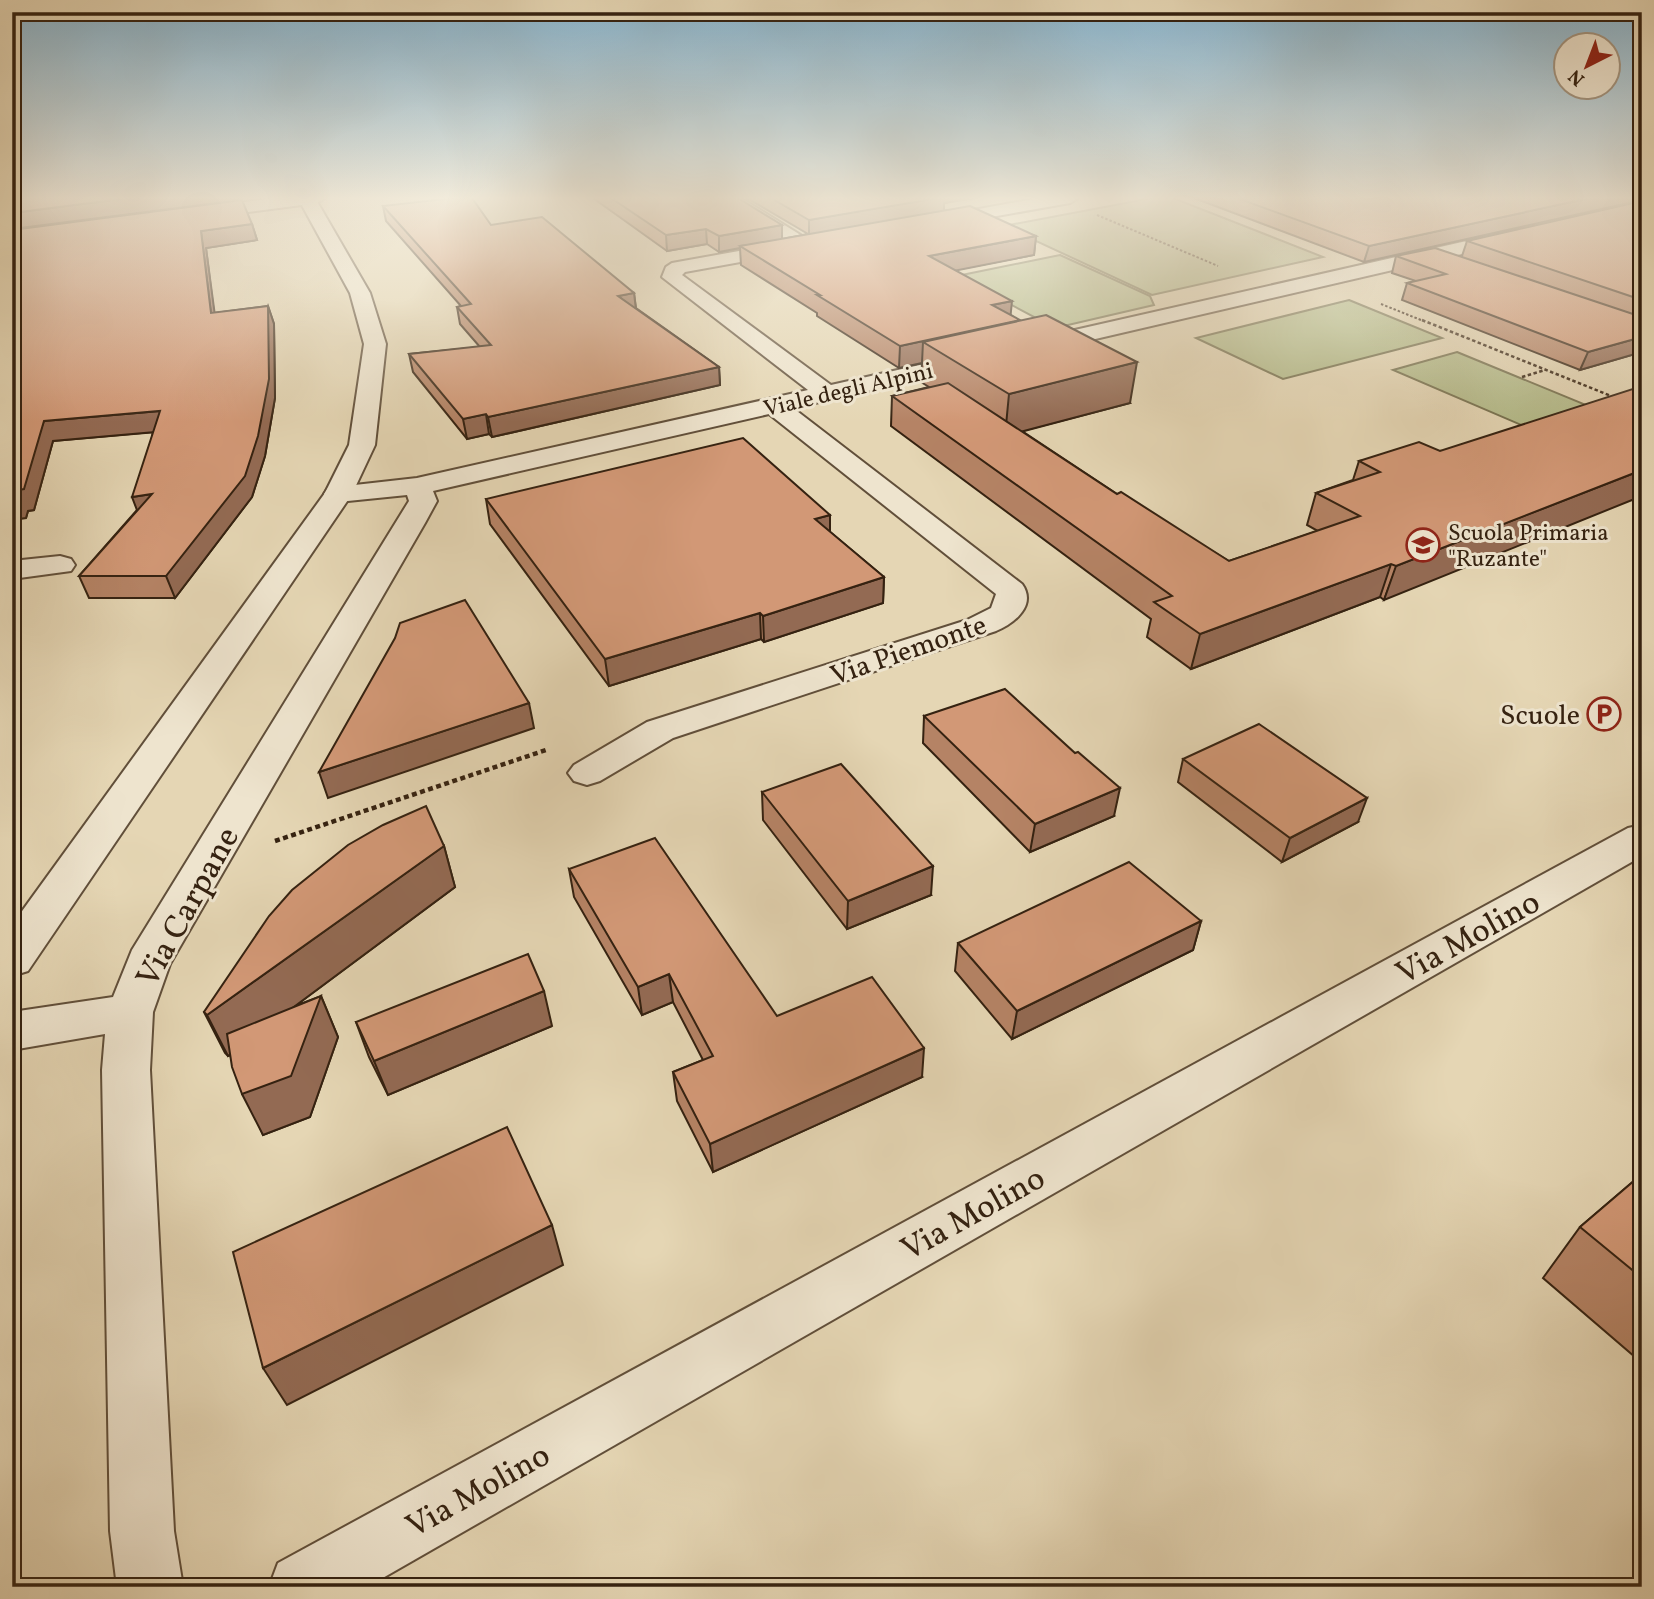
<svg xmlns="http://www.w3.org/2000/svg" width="1654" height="1599" font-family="Vollkorn,serif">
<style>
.green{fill:#b6bd8c;stroke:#76704e;stroke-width:2}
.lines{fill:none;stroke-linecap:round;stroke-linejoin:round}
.minor-casing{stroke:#614f3a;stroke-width:4}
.tertiary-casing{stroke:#614f3a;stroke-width:4}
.path-far2{stroke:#352211;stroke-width:2;stroke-dasharray:2.5 2;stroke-linecap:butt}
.path-far1{stroke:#352211;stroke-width:2.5;stroke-dasharray:3.5 2.5;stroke-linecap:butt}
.path{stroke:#352211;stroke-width:4.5;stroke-dasharray:5 3.5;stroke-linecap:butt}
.minor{fill:#eee4ce;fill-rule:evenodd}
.tertiary{fill:#eee4ce;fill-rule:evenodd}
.wall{fill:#b58365;stroke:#352211;stroke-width:2}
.shaded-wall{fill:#936a53;stroke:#352211;stroke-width:2}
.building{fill:#d29876;stroke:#352211;stroke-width:2}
.labels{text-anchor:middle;stroke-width:6;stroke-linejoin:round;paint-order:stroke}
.far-street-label{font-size:23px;fill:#352211;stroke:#eee4ce}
.far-poi-label{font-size:23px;fill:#352211;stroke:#eee4ce;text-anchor:start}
.street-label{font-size:28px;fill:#352211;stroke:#eee4ce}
.poi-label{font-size:28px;fill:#352211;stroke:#eee4ce;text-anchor:end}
.near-street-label{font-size:33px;fill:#352211;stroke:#eee4ce}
</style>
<rect width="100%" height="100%" fill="#e5d6b4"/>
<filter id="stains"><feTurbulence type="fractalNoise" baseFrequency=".00286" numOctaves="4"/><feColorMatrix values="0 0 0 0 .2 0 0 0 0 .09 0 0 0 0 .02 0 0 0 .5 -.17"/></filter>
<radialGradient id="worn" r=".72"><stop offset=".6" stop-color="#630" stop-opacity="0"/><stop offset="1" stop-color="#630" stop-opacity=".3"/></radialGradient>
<g class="green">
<path d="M1152,198h21l150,59 -171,38 -148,-69z"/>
<path d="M1060,255l90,41 4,9 -86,20h-19l-92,-49z"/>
<path d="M1349,300l93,38 -159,41 -87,-41z"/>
<path d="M1457,352l134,55 -65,20 -133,-57z"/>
</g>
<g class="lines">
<defs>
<g id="minor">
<path d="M275,198h50l-8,5 -123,16 -9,-5 9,-5z"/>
<path d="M720,198h21l74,46 -9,6 -121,22 -3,3 149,110 142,-32 8,2 3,5 -3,5 -188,43 229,176c15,21 -7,39 -26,47l-323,107 -73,43 -13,4 -13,-4 -6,-8 6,-8 73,-43 320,-102 24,-12 5,-14 -227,-180 -336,77 4,10 -12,22 -255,441 -17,48 -3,58 24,461 9,56h-66l-7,-56 -8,-461 3,-36 -93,16v-38l101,-15 19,-47 277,-449 -2,-6 -69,7 -10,-2 -4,-6 4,-6 89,-10 391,-88 -146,-113 4,-10 6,-4 117,-21z"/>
<path d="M1039,198h39l-8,5 -135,24 -9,-5 9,-5z"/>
<path d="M1515,230l7,2 2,4 -2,4 -487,113 -11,-7 11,-7z"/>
<path d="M60,556l11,3 4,6 -4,6 -59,8v-18z"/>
</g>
<g id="tertiary">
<path d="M298,198h17l55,95 16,51 -11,101 -23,49 -324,477 -16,5v-51l313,-432 24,-48 15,-101 -14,-51z"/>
<path d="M1642,825v31l-1275,731h-98l9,-24 1350,-735z"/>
</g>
</defs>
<use href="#minor" class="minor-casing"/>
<use href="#tertiary" class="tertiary-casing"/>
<g class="path-far2">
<path d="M1097,215l121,51"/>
<path d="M1381,304l45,18"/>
</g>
<g class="path-far1">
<path d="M1422,320l194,78"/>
<path d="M1522,377l23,-7"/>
</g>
<path class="path" d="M275,841l271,-91"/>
<use href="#minor" class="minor"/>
<use href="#tertiary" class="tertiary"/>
</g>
<g class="wall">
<path d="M593,198h145l44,41 26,-5 -61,-36h227l-30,5v7l92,26 -2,19 -79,15 56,45 119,88 -108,28 95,63 112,67 89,-30 -11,-6 9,-32 37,-13 6,-19 81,-10 -56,149 -4,-3 -189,72 -44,-32 4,-18 -260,-193 1,-30 37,-9 -8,-5 1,-19 -23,5 -82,-52v-3l-76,-48 -1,-17 -21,4 -12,-8 -40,7z"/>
<path d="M1194,198h448l-278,64z"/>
<path d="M1642,201v151l-62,18 -178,-70 5,-17 9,-2 -24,-8 4,-17h66l5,-15z"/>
<path d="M383,206l108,19 143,68 2,15 83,59 1,18 -228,52 -3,-3 -22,5 -54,-67 -4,-18 71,-7 -20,-23 -3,-17 4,-1 -75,-85z"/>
<path d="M252,224l5,16 -51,8 8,65 54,-7 6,18 1,74 -10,58 -13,41 -77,101h-86l-10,-22 58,-66 16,-78 -100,9 -19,69 -6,1 -2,7 -14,-288z"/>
<path d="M486,499l344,33 54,45 -1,26 -119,39 -3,-3 -152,47 -119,-162z"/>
<path d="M924,716l190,100 -84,36 -107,-109z"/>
<path d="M1183,759l175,63 -76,40 -104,-80z"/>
<path d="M762,792l169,103 -84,34 -84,-109z"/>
<path d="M444,846l11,41 -160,119 26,-10 17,41 -28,80 -47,18 -33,-80 -2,1 -3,-3 -21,-41z"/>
<path d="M569,869l208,147 145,61 -209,95 -36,-71 -4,-29 30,-12 -30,-58 -31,13 -68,-118z"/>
<path d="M1201,921l-8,29 -181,89 -57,-68 3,-28z"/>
<path d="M356,1022l196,4 -164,69 -19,-38z"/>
<path d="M1642,1174v189l-99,-85 37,-51z"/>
</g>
<g class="shaded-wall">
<path d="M129,198h111l1,2 -229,29v-16z"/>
<path d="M931,198h43l-30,5v9l-135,23v-15z"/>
<path d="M1590,198h52v2l-278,62 5,-16z"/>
<path d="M252,224l5,16 -51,8 11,83 -6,-18 -10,-82z"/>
<path d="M782,225v16l-42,5v2l-21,4v-16z"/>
<path d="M706,229l1,15 -40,7 -1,-16z"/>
<path d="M1036,236l-2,19 -106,21 1,-20z"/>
<path d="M634,293l2,17 -18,-14z"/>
<path d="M1012,301l-2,20 -18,-16z"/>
<path d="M268,306l6,18 1,74 -10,58 -13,41 -77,101 -9,-22z"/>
<path d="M1020,320l-97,22 -1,21 -23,5 1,-22z"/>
<path d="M1642,337v15l-62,18 8,-18z"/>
<path d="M1137,362l-7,41 -125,33 4,-42z"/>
<path d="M719,367l1,18 -228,52 -4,-20z"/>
<path d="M160,411l7,20 -114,10 -19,69 -6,1 -2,7 -14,2v-22l6,-8 26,-69z"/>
<path d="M486,414l3,20 -22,5 -4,-20z"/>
<path d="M1642,470v26l-258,104 12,-34z"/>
<path d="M152,494l-12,24 -8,-21z"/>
<path d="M830,515v25l-15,-21z"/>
<path d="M1391,564l-11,33 -189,72 9,-35z"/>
<path d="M884,577l-1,26 -119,39 -1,-26z"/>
<path d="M760,613l1,26 -152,47 -4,-27z"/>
<path d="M529,703l5,25 -206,70 -9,-26z"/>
<path d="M1120,788l-6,28 -84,36 5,-28z"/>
<path d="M1367,798l-9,24 -76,40 8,-24z"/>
<path d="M444,846l11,41 -227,169 -21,-41z"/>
<path d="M933,866l-2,29 -84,34 1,-28z"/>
<path d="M1201,921l-8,29 -181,89 5,-28z"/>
<path d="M669,974l4,28 -31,13 -4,-28z"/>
<path d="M544,991l8,35 -164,69 -14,-34z"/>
<path d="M321,996l17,41 -28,80 -47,18 -21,-41z"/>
<path d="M924,1048l-2,29 -209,95 -3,-28z"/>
<path d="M552,1225l11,40 -276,140 -24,-37z"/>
</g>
<g class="building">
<path d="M12,198h117l-117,15z"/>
<path d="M453,198h19l19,27 51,-8 92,76 -16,3 101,71 -231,50 -2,-3 -23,5 -54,-65 82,-9 -34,-38 14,-3 -88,-98z"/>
<path d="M611,198h127l44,27 -63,11 -13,-7 -40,6z"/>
<path d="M771,198h168l-130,22z"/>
<path d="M1237,198h353l-221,48z"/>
<path d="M242,200l10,24 -51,7 10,82 57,-7 1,73 -11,57 -13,40 -79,100h-87l73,-82 -20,3 28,-86 -116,10 -20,68 -6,1 -1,7 -5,1v-268z"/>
<path d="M1642,201v99l-175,-59z"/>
<path d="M970,206l66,30 -107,20 83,45 -20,4 28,15 -120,26 -83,-51h3l-80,-49z"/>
<path d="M1435,248l207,69v20l-54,15 -181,-69 39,-9 -50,-18z"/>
<path d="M1046,315l91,47 -128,32 -86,-52z"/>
<path d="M948,383l169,111 4,-2 108,69 131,-45 -44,-23 64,-21 -21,-11 60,-19 21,9 202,-65v84l-246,96 -5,-2 -191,70 -46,-32 18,-6 -280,-200z"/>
<path d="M743,438l87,77 -15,4 69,58 -121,39 -3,-3 -155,46 -119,-160z"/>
<path d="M465,600l64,103 -210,69 76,-134 5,-15z"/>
<path d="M1005,689l70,64 3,-1 42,36 -85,36 -111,-108z"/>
<path d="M1259,724l108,74 -77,40 -107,-79z"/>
<path d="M841,764l92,102 -85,35 -86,-109z"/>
<path d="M426,806l18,40 -237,169 -3,-3 65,-96 23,-26 56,-45 35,-20z"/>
<path d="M655,838l122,178 95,-39 52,71 -214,96 -37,-72 40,-16 -44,-82 -31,13 -69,-118z"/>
<path d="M1129,862l72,59 -184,90 -59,-68z"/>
<path d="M528,954l16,37 -170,70 -18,-39z"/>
<path d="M321,996l-30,80 -49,18 -10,-27 -5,-33z"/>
<path d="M507,1127l45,98 -289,143 -30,-116z"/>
<path d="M1642,1174v104l-62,-51z"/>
</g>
<linearGradient id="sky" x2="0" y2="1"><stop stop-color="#87b6d2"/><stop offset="0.47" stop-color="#f3eddd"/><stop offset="1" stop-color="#f3eddd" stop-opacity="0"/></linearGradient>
<rect width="1654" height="422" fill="url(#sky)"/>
<defs>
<symbol id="school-ring" viewBox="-11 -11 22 22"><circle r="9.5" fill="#eee4ce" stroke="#8f2418" stroke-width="1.5"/><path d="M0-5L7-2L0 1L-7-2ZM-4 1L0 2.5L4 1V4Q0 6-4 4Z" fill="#8f2418"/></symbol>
<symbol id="parking-ring" viewBox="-11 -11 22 22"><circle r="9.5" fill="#eee4ce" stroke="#8f2418" stroke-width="1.5"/><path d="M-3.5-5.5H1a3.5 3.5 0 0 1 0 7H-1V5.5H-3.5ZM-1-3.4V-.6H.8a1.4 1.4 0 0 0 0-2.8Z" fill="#8f2418"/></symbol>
</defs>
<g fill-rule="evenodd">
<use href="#school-ring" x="1404" y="526" width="38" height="38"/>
<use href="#parking-ring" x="1585" y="695" width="38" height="38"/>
</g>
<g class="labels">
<g class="far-street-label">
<text transform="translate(848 389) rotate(-13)" y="8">Viale degli Alpini</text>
</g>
<g class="far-poi-label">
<text x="1448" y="540">Scuola Primaria<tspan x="1448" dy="26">"Ruzante"</tspan></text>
</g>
<g class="street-label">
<text transform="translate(908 649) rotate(-19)" y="10">Via Piemonte</text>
</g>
<g class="poi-label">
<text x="1580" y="724">Scuole</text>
</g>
<g class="near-street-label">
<text transform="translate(186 906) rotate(-61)" y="12">Via Carpane</text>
<text transform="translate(1467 936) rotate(-29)" y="12">Via Molino</text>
<text transform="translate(972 1212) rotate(-29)" y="12">Via Molino</text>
<text transform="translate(477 1489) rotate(-29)" y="12">Via Molino</text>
</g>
</g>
<rect width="1654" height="1599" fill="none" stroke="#e5d6b4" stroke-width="42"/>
<rect x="14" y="14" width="1626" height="1571" fill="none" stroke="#352211" stroke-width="3.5"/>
<rect x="21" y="21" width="1612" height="1557" fill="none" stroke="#352211" stroke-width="2"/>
<g transform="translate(1587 66) rotate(222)"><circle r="33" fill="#eee4ce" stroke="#a49682" stroke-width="2"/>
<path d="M0-5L12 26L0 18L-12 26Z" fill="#8f2418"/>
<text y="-10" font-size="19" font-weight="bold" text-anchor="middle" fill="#352211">N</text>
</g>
<rect width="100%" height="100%" filter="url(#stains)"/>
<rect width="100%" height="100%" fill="url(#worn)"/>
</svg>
